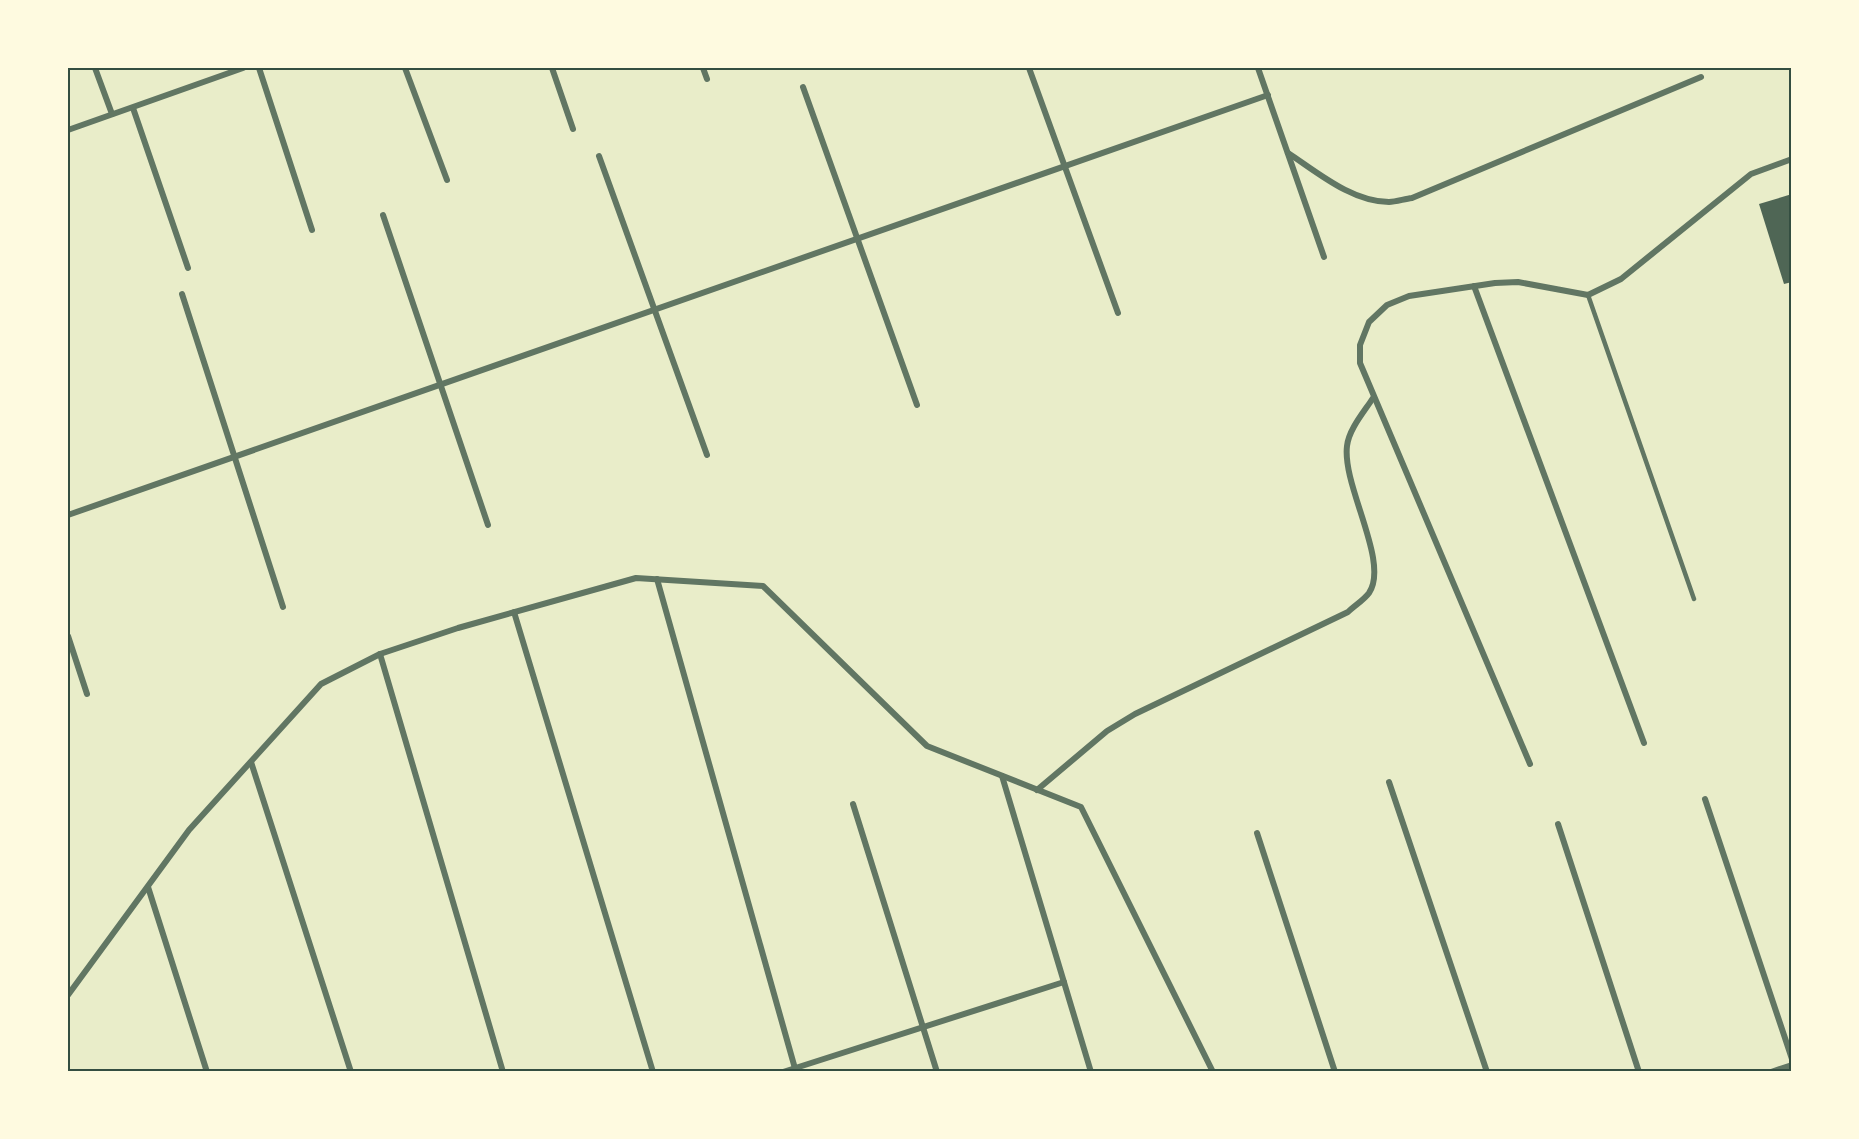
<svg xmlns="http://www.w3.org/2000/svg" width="1859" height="1139" font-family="Inter,sans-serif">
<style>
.building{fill:#4f6655}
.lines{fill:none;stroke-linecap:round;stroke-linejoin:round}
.service{stroke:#617663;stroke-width:4.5}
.minor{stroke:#617663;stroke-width:6}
.neatline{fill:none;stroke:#344e41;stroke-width:2}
</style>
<rect width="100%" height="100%" fill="#e9edc9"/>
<path class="building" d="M1792,194v88l-8,2 -25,-80z"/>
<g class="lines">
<path class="service" d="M1588,295l106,304"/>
<g class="minor">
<path d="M95,68l17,46"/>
<path d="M259,68l53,162"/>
<path d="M405,68l42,112"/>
<path d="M552,68l21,61"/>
<path d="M703,68l4,11"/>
<path d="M1029,68l89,245"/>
<path d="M1258,68l66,189"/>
<path d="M803,87l114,318"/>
<path d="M133,108l55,160"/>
<path d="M68,130l175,-62"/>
<path d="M1288,153c29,19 64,49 101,49 7,0 15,-3 23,-4l289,-121"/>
<path d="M599,156l108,299"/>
<path d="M383,215l105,310"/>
<path d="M1474,286l170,457"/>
<path d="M182,294l101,313"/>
<path d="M68,515l1200,-420"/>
<path d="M657,579l139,493"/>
<path d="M514,612l139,460"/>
<path d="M68,636l19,58"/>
<path d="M380,654l123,418"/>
<path d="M251,762l100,310"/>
<path d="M1530,764l-170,-401v-18l9,-23 18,-17 22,-9 86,-13 23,-1 70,13 33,-16 130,-105 41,-15"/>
<path d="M1002,776l89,296"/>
<path d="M1389,782l98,290"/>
<path d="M1037,790l70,-59 28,-17 213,-102c6,-6 16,-12 21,-19 21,-31 -27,-107 -22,-147 2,-17 17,-34 26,-48"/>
<path d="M1705,799l87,260"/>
<path d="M853,804l84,268"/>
<path d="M1558,824l81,248"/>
<path d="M1257,833l78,239"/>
<path d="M148,887l59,185"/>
<path d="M68,995l121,-165 132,-146 59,-30 78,-26 178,-50 127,8 164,160 154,61 132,265"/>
<path d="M783,1072l281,-90"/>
<path d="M1771,1072l21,-7"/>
</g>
</g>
<rect width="1859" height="1139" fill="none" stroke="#fefae0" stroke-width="138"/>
<rect x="69" y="69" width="1721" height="1001" class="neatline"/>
</svg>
